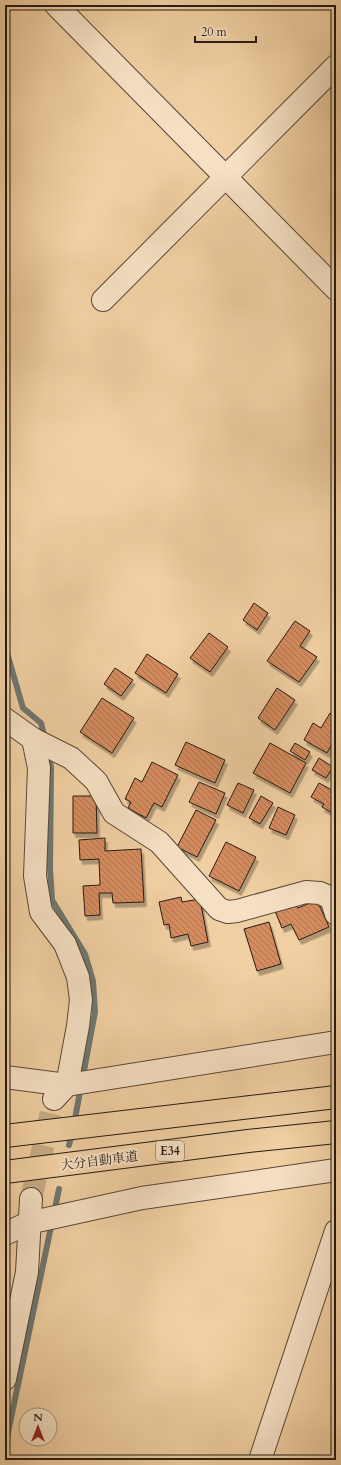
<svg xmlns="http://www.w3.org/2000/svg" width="341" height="1465" font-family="Cardo,'Noto Serif JP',serif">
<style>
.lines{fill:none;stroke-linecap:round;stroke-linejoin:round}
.stream{stroke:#6e7771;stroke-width:6}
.building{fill:url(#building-back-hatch);stroke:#251b14;filter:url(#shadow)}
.minor-tunnel{stroke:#c7ab86;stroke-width:22;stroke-dasharray:22 11;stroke-linecap:butt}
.minor-casing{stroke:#584838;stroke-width:24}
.highway-casing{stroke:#251b14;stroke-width:24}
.minor{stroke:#f5e0c3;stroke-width:22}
.highway{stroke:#f0cfa2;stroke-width:22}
.labels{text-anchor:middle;stroke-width:4;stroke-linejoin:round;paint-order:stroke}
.shield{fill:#f5e0c3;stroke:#635648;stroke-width:1}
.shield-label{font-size:12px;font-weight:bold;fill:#251b14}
.street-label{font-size:13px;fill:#251b14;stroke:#f5e0c3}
</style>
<defs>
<pattern id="building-back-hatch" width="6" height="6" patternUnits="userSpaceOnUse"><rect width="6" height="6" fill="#d58c5f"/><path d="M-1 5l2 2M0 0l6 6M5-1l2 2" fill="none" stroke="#ad724d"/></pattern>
<filter id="shadow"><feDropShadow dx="2.5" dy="4.5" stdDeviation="0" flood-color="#0004"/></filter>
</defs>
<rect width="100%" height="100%" fill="#f0cfa2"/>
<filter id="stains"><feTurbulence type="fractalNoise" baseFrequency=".005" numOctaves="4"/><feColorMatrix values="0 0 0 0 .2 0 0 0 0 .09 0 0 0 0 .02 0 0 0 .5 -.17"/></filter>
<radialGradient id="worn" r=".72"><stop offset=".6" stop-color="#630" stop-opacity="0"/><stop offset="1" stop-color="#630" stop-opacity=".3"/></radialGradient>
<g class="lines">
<g class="stream">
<path d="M5,646l18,62 18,15 4,16"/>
<path d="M48,752l3,15 -1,101 2,32 33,54 8,27 2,31 -21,112"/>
<path d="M69,1145l3,-12"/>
<path d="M54,1213l5,-24"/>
<path d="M5,1447l47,-225"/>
</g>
</g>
<g class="building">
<path d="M254,603l14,10 -11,17 -14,-10z"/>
<path d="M295,621l15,10 -10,15 17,11 -18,25 -32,-21z"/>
<path d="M209,633l19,14 -18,25 -20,-14z"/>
<path d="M147,654l31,20 -12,19 -31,-20z"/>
<path d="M115,668l18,12 -12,16 -17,-12z"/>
<path d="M277,688l18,12 -20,30 -17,-12z"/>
<path d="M102,698l32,20 -22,35 -32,-21z"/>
<path d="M330,713l6,3v20l-9,17 -23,-13 9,-17 8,5z"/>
<path d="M186,742l39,18 -10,23 -40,-18z"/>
<path d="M270,743l36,20 -16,30 -37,-20z"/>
<path d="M295,743l15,9 -5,8 -15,-9z"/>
<path d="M319,758l14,9 -7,11 -14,-8z"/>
<path d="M152,762l26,13 -16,32 -8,-4 -8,15 -18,-10 3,-6 -6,-3 10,-21 7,4z"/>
<path d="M199,782l26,11 -9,21 -27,-12z"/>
<path d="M336,782v33l-14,-8 2,-3 -13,-7 8,-14 13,7z"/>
<path d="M238,783l16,7 -11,23 -16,-8z"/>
<path d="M73,796h23l1,37h-24z"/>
<path d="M261,796l12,7 -13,21 -11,-6z"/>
<path d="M278,807l17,8 -9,20 -17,-7z"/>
<path d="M196,810l20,10 -19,37 -20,-10z"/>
<path d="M105,838v13l36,-2 3,53 -31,1 -1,-10h-13l1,22 -15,1 -2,-30 17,-1 -1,-26 -19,1 -1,-20z"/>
<path d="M226,842l30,15 -17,34 -30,-15z"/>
<path d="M181,897l1,5 18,-3 8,43 -17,4 -3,-12 -17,4 -2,-14 -5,1 -5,-23z"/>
<path d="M317,900l12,27 -30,13 -8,-16 -9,4 -7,-17 20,-9 3,6z"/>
<path d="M269,922l12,42 -24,7 -13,-42z"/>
</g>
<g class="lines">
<path class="minor-tunnel" d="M31,1199l23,-100"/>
<defs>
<g id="minor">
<path d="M56,5l280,284"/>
<path d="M103,300l233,-234"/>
<path d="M5,719l28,20 38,19 25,23 18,32 45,29 60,67 9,3 9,-1 69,-19 14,1 11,5 5,16"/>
<path d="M33,739l6,29 -4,108 6,36 24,32 13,33 3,23 -3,26 -11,59 -13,14"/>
<path d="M5,1077l62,8 269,-43"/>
<path d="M5,1234l23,-11 114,-25 194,-28"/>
<path d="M5,1379l22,-107 4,-73"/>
<path d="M260,1460l76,-229"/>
</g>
<g id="highway">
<path d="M5,1136l331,-39"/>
<path d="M5,1172l243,-31 88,-9"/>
</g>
</defs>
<use href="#minor" class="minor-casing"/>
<use href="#highway" class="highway-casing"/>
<use href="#minor" class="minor"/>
<use href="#highway" class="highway"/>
</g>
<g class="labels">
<rect class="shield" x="156" y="1141" width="28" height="20" rx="3"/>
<g class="shield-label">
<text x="170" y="1155">E34</text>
</g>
<g class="street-label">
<text transform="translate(99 1160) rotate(-7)" y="5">大分自動車道</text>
</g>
</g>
<rect width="341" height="1465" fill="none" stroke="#f0cfa2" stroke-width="20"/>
<rect x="6" y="6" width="329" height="1453" fill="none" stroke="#251b14" stroke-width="2"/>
<rect x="10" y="10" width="321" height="1445" fill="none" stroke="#251b14"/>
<g transform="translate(38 1427)"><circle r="19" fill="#f5e0c3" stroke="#a2917d"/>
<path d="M0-3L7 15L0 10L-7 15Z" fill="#8f2418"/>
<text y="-6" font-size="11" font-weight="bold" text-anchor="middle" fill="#251b14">N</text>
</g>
<path d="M195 36v6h61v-6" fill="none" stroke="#251b14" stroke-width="2"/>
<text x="201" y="36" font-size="12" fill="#251b14" stroke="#f5e0c3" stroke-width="3" paint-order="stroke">20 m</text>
<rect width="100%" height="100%" filter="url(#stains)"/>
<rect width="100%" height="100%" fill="url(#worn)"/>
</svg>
